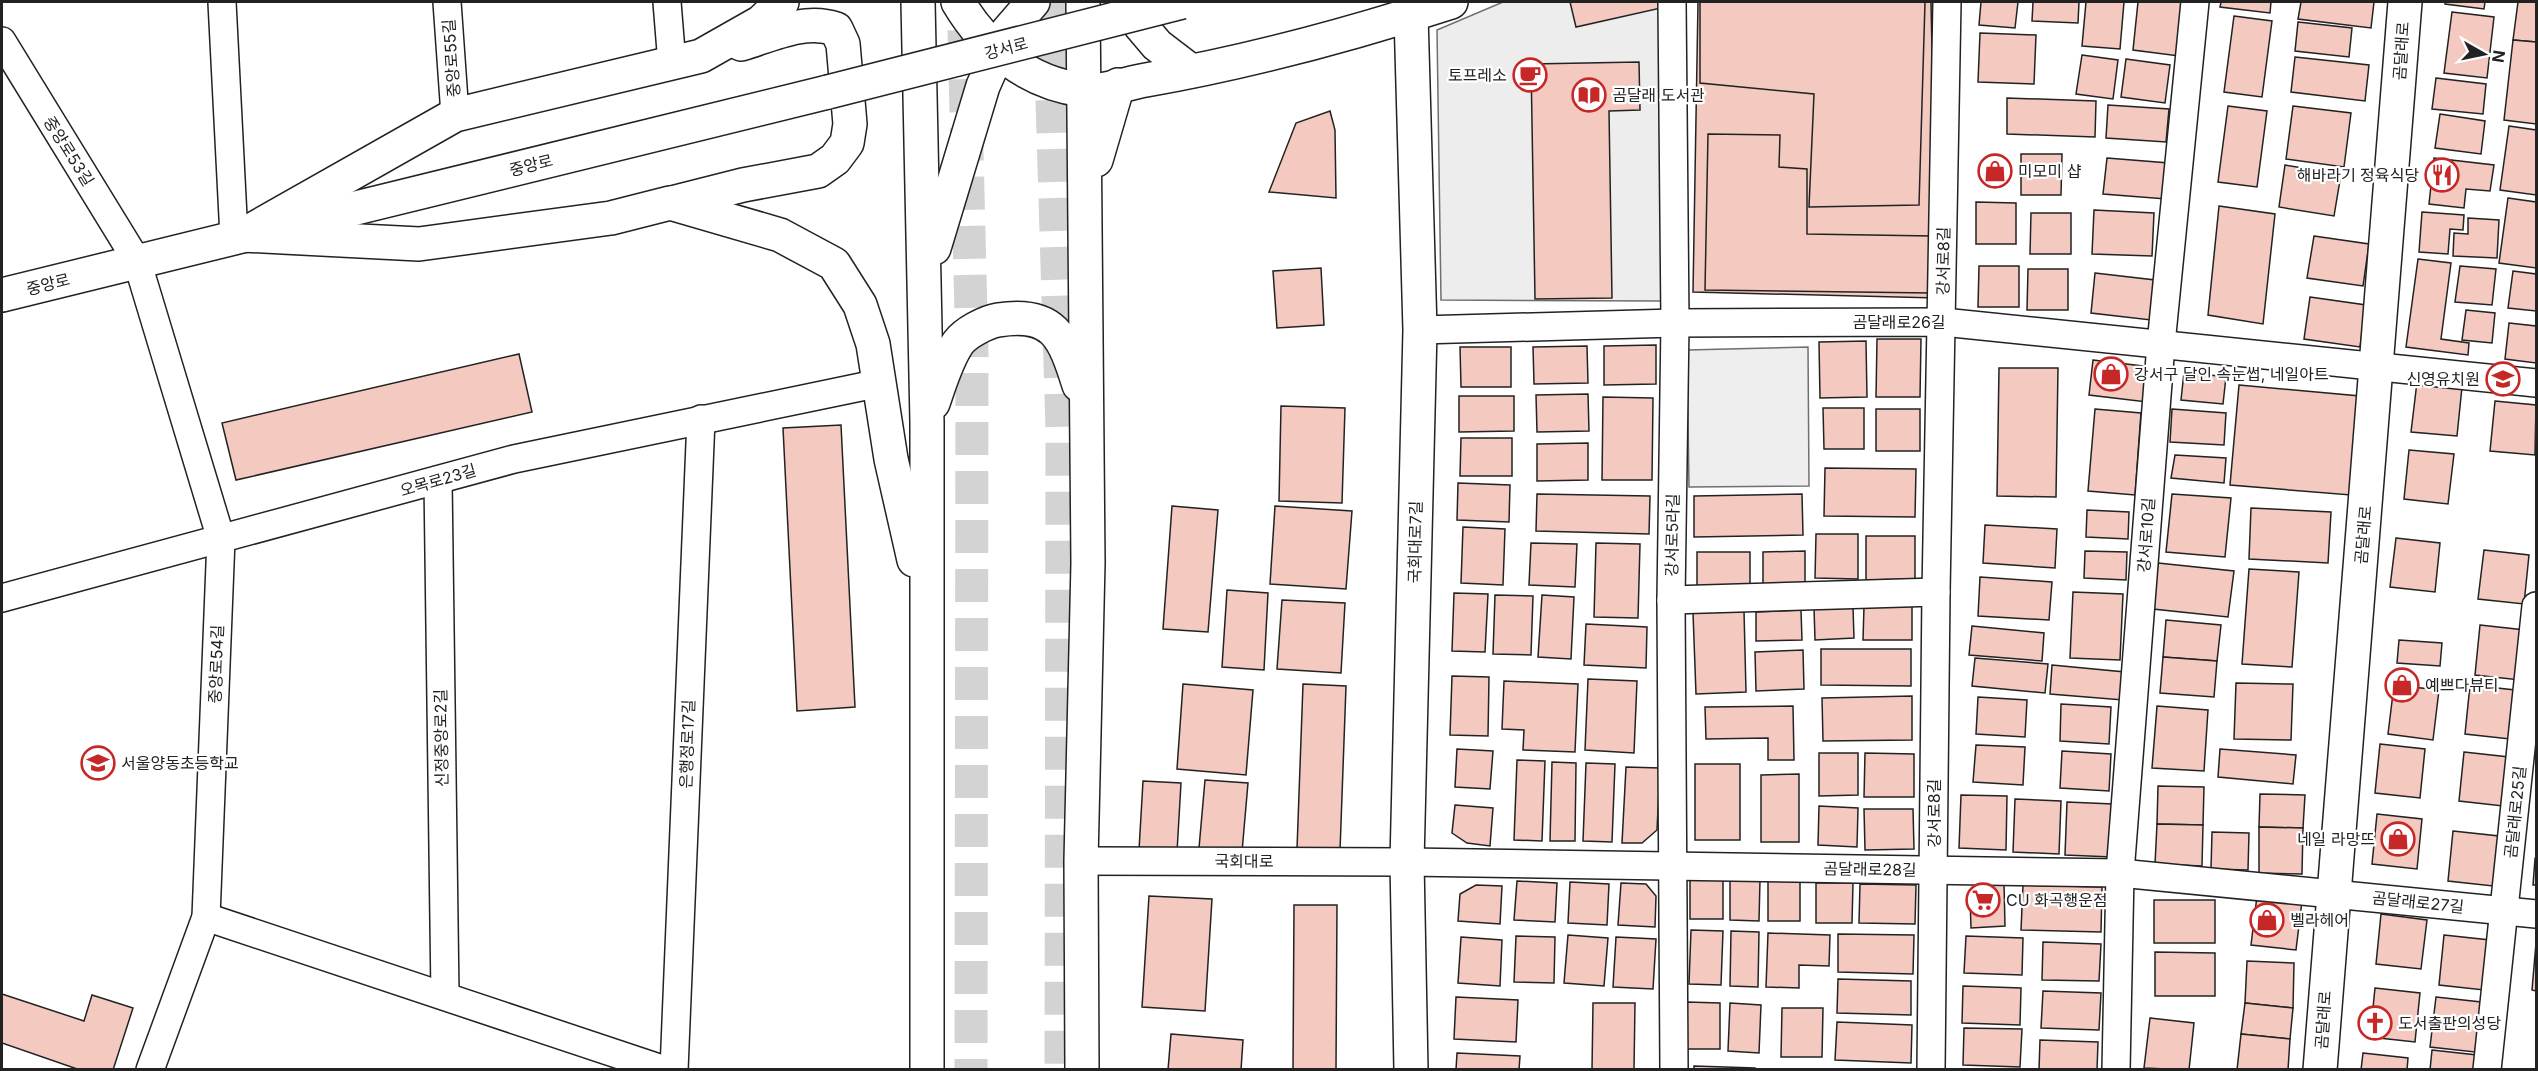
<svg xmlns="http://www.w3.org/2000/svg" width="2538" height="1071" font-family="Inter,'Noto Sans KR',sans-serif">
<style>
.green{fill:#eee;stroke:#6f6f6f;stroke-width:1.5}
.parking{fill:#ededed;stroke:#6f6f6f;stroke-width:1.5}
.building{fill:#f3c9c0;stroke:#222;stroke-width:1.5}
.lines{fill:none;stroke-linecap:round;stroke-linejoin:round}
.highway-tunnel{stroke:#d3d3d3;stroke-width:33;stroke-dasharray:33 16;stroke-linecap:butt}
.street-casing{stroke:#222;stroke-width:30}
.secondary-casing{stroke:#222;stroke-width:36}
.primary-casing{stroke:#222;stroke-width:36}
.street{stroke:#fff;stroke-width:27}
.secondary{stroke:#fff;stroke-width:33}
.primary{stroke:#fff;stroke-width:33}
.secondary-bridge-casing{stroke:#222;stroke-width:36;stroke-linecap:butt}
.secondary-bridge{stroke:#fff;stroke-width:33}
.labels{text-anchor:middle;stroke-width:4.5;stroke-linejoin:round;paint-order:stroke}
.street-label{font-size:16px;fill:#222;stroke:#fff}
.poi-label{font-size:16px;fill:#222;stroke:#fff;text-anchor:start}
</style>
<rect width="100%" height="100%" fill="#fff"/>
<path class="green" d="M1808,347l1,139 -120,1 -2,-137z"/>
<path class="parking" d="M1503,2h162l-3,299 -221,-1 -4,-270z"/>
<g class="building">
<path d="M1570,2h90l1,6 -85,19z"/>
<path d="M1698,2h233l6,296 -244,-6z"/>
<path d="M1700,2h225l-6,203 -110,2 5,-113 -114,-11z"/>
<path d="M1981,2h37l-3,26 -36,-3z"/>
<path d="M2033,2h46l-1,21 -46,-2z"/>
<path d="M2086,2h38l-4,47 -38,-3z"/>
<path d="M2138,2h47l-6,54 -46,-6z"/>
<path d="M2221,2h50l-1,11 -50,-6z"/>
<path d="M2301,2h73l-3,26 -73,-9z"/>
<path d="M2445,2h40l-1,7 -39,-5z"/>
<path d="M2518,2h18v40l-23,-2z"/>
<path d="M2452,12l42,5 -7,61 -43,-5z"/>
<path d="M2234,16l38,5 -10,76 -38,-5z"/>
<path d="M2298,22l54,6 -3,29 -54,-6z"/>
<path d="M1980,33l56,2 -2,49 -56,-2z"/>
<path d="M2513,40l23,2v82l-32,-4z"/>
<path d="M2082,55l36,5 -5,39 -37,-5z"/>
<path d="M2295,57l74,8 -4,36 -74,-9z"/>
<path d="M2126,59l44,6 -5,38 -44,-6z"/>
<path d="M1639,62l1,48 -31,1 3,187 -77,1 -4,-235z"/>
<path d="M2436,78l50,6 -3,30 -51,-5z"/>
<path d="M2007,98l89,3 -1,36 -88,-3z"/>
<path d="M2108,105l61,4 -3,33 -60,-4z"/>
<path d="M2228,106l39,5 -10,76 -39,-5z"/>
<path d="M2293,106l58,7 -7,54 -58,-8z"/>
<path d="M1330,111l5,19 1,68 -67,-6 27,-69z"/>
<path d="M2440,114l45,7 -4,33 -46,-6z"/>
<path d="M2509,126l27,4v65l-36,-5z"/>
<path d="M1708,134l72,1 -1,32 28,2v65l125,2 -1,57 -226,-3z"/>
<path d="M2021,154h41l-1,41h-40z"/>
<path d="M2107,158l62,5 -3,36 -63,-5z"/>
<path d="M2434,158l60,7 -4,26 -24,-2 -2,19 -35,-4z"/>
<path d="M2285,165l56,9 -7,42 -55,-9z"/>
<path d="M2508,198l28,4v66l-37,-5z"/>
<path d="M1976,202l40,1v41h-40z"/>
<path d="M2219,206l56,8 -12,110 -55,-9z"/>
<path d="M2094,210l60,3 -2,43 -60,-2z"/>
<path d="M2422,212l42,3 -1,15 -13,-1 -2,25 -29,-2z"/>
<path d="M2031,213h40v41h-41z"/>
<path d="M2468,218l31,2 -2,38 -44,-2 1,-23 14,1z"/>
<path d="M2314,236l55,8 -6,42 -56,-8z"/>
<path d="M2418,259l33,4 -10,76 28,4 -1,12 -62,-8z"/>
<path d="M1979,266h40v41h-41z"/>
<path d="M2460,266l36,3 -4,36 -37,-3z"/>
<path d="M1321,268l3,57 -47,3 -4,-57z"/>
<path d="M2028,269h40v41h-41z"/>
<path d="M2513,271l23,3v37l-28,-3z"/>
<path d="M2095,273l60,7 -4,40 -60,-7z"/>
<path d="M2310,297l56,8 -6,42 -56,-8z"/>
<path d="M2466,310l29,3 -3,30 -30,-3z"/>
<path d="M2509,323l27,3v37l-31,-4z"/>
<path d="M1877,339h44l-1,58h-44z"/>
<path d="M1866,341l1,56 -47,1 -1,-56z"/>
<path d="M1656,345v39l-52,1v-39z"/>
<path d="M1587,346l1,37 -54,1 -1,-37z"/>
<path d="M1460,347h51v40h-50z"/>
<path d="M519,354l13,58 -296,68 -14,-57z"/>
<path d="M2093,360l58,7 -4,35 -58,-7z"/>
<path d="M1999,368h59l-2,129 -59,-1z"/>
<path d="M2184,372l42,5 -3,27 -42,-4z"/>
<path d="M2417,382l45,5 -5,49 -46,-4z"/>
<path d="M2239,385l121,11 -9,99 -121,-10z"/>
<path d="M1588,394l1,37 -52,1 -1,-37z"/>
<path d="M1459,396h55v35l-55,1z"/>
<path d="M1603,397l50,1 -1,82h-50z"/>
<path d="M2495,401l41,4 -1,50 -45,-4z"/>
<path d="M1281,406l64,2 -3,95 -63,-2z"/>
<path d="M1823,408h41v41h-40z"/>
<rect x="1876" y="409" width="44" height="42"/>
<path d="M2095,409l46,4 -6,82 -47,-4z"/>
<path d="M2172,409l54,4 -2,32 -54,-3z"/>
<path d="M841,425l14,282 -58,4 -14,-283z"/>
<path d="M1461,438h51v38h-52z"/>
<path d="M1588,443v37l-51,1v-37z"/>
<path d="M2409,450l45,4 -6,50 -44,-5z"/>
<path d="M2175,455l51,3 -2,25 -53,-5z"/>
<path d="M1825,468l91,1 -1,48 -91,-1z"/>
<path d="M1458,483l52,2 -1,37 -52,-2z"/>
<path d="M1537,494l113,2 -1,38 -113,-3z"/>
<path d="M1802,494l1,41 -109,2v-41z"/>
<path d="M2172,494l59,4 -6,59 -59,-5z"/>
<path d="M1172,506l46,4 -10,122 -45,-3z"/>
<path d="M1275,506l77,5 -6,78 -76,-5z"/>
<path d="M2251,508l80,4 -3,51 -79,-4z"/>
<path d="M2087,510l42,2 -1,27 -42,-2z"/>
<path d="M1985,525l72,4 -2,39 -72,-5z"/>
<path d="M1463,527l42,2 -2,56 -42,-2z"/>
<path d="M1816,534h42v45l-43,-1z"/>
<path d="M1866,536h49v43l-49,1z"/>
<path d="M2396,538l44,5 -5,49 -45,-5z"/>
<path d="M1531,543l46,1 -2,43 -46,-2z"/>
<path d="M1596,543l44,1 -2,74 -44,-1z"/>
<path d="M2484,550l45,5 -5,49 -46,-5z"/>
<path d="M1805,551v34h-42v-33z"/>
<path d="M2085,551l42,1 -1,28 -42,-2z"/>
<path d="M1697,552h53v35l-53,-1z"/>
<path d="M2158,563l76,8 -6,46 -75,-8z"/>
<path d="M2249,569l50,3 -7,95 -50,-3z"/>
<path d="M1980,577l72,5 -3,38 -71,-4z"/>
<path d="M1227,590l41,3 -4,77 -42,-3z"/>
<path d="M2073,592l50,2 -3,66 -50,-2z"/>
<path d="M1454,593l34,1 -3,58 -33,-1z"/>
<path d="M1495,595l38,1 -2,59 -38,-1z"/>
<path d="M1542,595l32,2 -3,62 -33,-2z"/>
<path d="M1282,600l63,3 -4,70 -64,-4z"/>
<path d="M1864,606h48v34h-49z"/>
<path d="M1853,607l1,31 -39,2 -1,-32z"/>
<path d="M1801,610l1,30 -46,1v-29z"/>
<path d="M1744,611l2,81 -50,2 -3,-81z"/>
<path d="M2166,620l55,5 -4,36 -54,-4z"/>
<path d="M1586,624l61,3 -1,41 -62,-3z"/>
<path d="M2480,625l45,5 -5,50 -45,-5z"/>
<path d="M1972,626l72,7 -2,28 -73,-6z"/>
<path d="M2399,640l43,3 -2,23 -43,-3z"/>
<path d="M1821,649h90v37l-90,-1z"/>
<path d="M1803,650l1,39 -48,2 -1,-39z"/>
<path d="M2163,657l54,4 -3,36 -54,-4z"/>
<path d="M1975,658l73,6 -3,29 -73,-7z"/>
<path d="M2052,665l73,7 -2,28 -73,-6z"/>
<path d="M1452,676l37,1 -1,59 -38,-1z"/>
<path d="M1588,679l49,2 -3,72 -49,-3z"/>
<path d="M1504,681l74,3 -3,68 -52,-2 1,-20 -22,-1z"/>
<path d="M2236,683l57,1 -2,56 -57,-1z"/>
<path d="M1183,684l70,6 -7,85 -69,-6z"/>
<path d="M1303,684l43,2 -6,165 -43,-2z"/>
<path d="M2394,685l45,5 -6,50 -45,-6z"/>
<path d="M2470,685l45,5 -5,49 -45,-5z"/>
<path d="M1912,696v44l-89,1 -1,-43z"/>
<path d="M1978,697l49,3 -2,37 -49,-3z"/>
<path d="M2061,704l50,3 -2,37 -49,-3z"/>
<path d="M1793,706l1,54h-26v-22l-62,1 -1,-32z"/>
<path d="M2157,706l51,4 -4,61 -52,-3z"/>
<path d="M2380,744l45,5 -5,49 -45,-5z"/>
<path d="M1976,745l49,2 -2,38 -50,-3z"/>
<path d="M1457,749l36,2 -3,38 -35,-2z"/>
<path d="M2220,749l76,6 -3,29 -75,-7z"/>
<path d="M2062,751l49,3 -2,37 -49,-3z"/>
<path d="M2464,752l45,5 -6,49 -44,-5z"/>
<path d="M1819,753h39v42l-39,1z"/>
<path d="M1865,753l49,1v43h-50z"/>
<path d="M1517,760l28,1 -3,80 -28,-1z"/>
<path d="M1552,762l24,1 -1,78h-25z"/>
<path d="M1586,763l29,1 -3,78 -29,-1z"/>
<rect x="1695" y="764" width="45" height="76"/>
<path d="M1626,767l34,1 -3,62 -15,13h-20z"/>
<path d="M1799,774v68h-38v-67z"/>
<path d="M1205,780l43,3 -6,69 -43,-4z"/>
<path d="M1143,781l38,2 -4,69 -38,-2z"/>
<path d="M2158,786l46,1 -1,38 -46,-1z"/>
<path d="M2260,794l45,1 -2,33 -44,-1z"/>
<path d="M1961,795l46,1 -1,54 -47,-2z"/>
<path d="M2015,799l46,2 -2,53 -46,-2z"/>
<path d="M2067,802l46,2 -1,53 -47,-2z"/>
<path d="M1455,805l38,3 -3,38 -23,-3 -15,-10z"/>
<path d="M1819,806l39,2 -1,39 -39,-2z"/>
<path d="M1864,809h49l1,40 -49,1z"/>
<path d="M2377,814l45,5 -5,50 -45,-5z"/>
<path d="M2157,824l46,1 -1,41 -47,-2z"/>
<path d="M2259,827l44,1 -1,46 -43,-1z"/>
<path d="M2453,831l46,5 -6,50 -45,-5z"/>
<path d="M2212,832l37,1 -1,37 -37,-1z"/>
<path d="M2535,859l1,1v25h-3z"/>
<path d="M1723,877v42h-33v-41z"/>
<path d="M1730,879l30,1 -1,41 -29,-1z"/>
<path d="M1800,880v41h-32v-40z"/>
<path d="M1517,881l40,2 -2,39 -41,-2z"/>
<path d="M1570,882l39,2 -2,41 -39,-2z"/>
<path d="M1621,883l25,1 10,12 -1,31 -37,-2z"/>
<path d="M1816,883h37l-1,40h-36z"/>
<path d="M2004,883l1,43 -34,2 -1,-31 9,-13z"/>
<path d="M1860,884l56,1 -1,39 -56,-1z"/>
<path d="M1476,885l26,1 -2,38 -42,-3 2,-27z"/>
<path d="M2023,885l79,2 -1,45 -80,-2z"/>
<path d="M1149,896l63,3 -7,112 -63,-4z"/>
<path d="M2257,896l45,5 -6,49 -45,-5z"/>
<rect x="2154" y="900" width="61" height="43"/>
<path d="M1294,905h43l-1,165h-43z"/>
<path d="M2381,914l46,6 -6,49 -45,-5z"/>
<path d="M1691,930l32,1 -2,54 -32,-1z"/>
<path d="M1731,931l28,1 -1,55 -28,-1z"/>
<path d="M1768,933l62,2 -1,31 -30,-1v23l-33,-1z"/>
<path d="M1838,934l76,1 -1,39 -75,-2z"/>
<path d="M1568,935l40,3 -4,48 -40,-3z"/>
<path d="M2444,935l46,5 -6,50 -45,-5z"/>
<path d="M1516,936l39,1 -1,46 -40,-1z"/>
<path d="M1966,936l57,2 -1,37 -58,-2z"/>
<path d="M1461,937l41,3 -2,46 -42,-3z"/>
<path d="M1616,937l40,2 -3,50 -40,-2z"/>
<path d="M2043,942l58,2 -2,37 -57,-1z"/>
<path d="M2536,943v48l-4,-1z"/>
<path d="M2155,952l60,1v43h-60z"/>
<path d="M2247,961l47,2 -1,45 -48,-5z"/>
<path d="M1838,979l73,2v34l-74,-2z"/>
<path d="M1963,986l58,2 -1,37 -58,-2z"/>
<path d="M2375,988l45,5 -5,49 -45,-5z"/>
<path d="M2043,991l58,2 -2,37 -58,-2z"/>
<path d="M2,994l82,27 8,-26 41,13 -20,62h-33l-78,-27z"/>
<path d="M1456,997l62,3 -2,42 -62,-3z"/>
<path d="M2436,997l45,5 -6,50 -45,-5z"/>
<path d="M1687,1002l33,1v46h-34z"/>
<path d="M1593,1003h42l-1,67h-42z"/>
<path d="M1730,1003l31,2 -2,48 -31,-2z"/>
<path d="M2245,1003l48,5 -3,31 -49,-5z"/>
<path d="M1782,1008h41l-1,49h-41z"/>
<path d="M2150,1018l44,5 -5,47 -45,-2z"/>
<path d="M1837,1022l75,3 -1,38 -76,-3z"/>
<path d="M1964,1028l58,1 -2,38 -57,-2z"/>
<path d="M1171,1034l72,6 -2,30h-73z"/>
<path d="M2241,1034l49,5 -2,31h-51z"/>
<path d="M2040,1040l58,2 -1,28h-58z"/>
<path d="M2432,1050l45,5 -2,15h-45z"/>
<path d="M1457,1053l63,3 -1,14h-63z"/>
<path d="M2363,1053l45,5 -1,12h-46z"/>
<path d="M1694,1066l61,2v2h-61z"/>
</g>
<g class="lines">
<g class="highway-tunnel">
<path d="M1049,2l13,427 -1,641"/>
<path d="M964,30l8,326 -1,714"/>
</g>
<defs>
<g id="street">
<path d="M222,2l12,235"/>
<path d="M447,2l8,113"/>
<path d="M667,2l5,62"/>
<path d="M1672,2l3,321 -4,277 3,470"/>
<path d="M2,41l135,220 84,278 -15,378 -56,153"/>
<path d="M1420,330l255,-7 268,-1 593,61"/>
<path d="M438,480l7,516"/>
<path d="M2,598l512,-139 366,-76"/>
<path d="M1671,600l265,-8"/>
<path d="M1081,861l326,1 713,11 416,41"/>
<path d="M206,917l459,153"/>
<path d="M674,1070l27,-651"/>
<path d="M1931,1070l5,-478 11,-590"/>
<path d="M2116,1070l4,-197 41,-529 34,-342"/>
<path d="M2487,1070l49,-464"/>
</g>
<g id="secondary">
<path d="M1411,15l9,315 -13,532 4,208"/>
<path d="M2,295l826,-203"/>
<path d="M2320,1070l85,-1068"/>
</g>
<g id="primary">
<path d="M918,2l9,420v648"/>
<path d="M958,2c28,47 70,81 125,88 19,3 44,-7 63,-10 103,-18 206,-46 305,-78"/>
<path d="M1141,2l-1,23 17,20 34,26"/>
<path d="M1096,160l22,-75"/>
<path d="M672,203l71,-18 75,-14 17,-12 12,-16 3,-19 -7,-80 -7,-15c-31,-11 -65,6 -95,15"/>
<path d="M243,235l176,9 192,-26 59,-15 110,32 54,29 26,41 13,39 18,115 23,101"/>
<path d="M243,235l212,-120 246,-59 60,-34 21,-20"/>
<path d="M934,248l49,-162 24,-54 26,-30"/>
<path d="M933,403c7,-20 13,-42 25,-60 7,-10 28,-21 40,-23 56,-9 66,17 81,65"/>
<path d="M1082,1070l-1,-209 7,-298 -5,-561"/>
</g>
</defs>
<use href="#street" class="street-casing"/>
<use href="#secondary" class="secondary-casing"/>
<use href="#primary" class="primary-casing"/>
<use href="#street" class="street"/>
<use href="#secondary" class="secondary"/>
<use href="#primary" class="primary"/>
<defs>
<path id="secondary-bridge" d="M828,92l354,-90"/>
</defs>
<use href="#secondary-bridge" class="secondary-bridge-casing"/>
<use href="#secondary-bridge" class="secondary-bridge"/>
</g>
<defs>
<symbol id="cafe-ring" viewBox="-11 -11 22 22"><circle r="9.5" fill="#fff" stroke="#c62828" stroke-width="1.5"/><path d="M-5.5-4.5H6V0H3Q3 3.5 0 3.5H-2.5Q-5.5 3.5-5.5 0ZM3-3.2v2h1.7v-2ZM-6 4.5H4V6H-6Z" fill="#c62828"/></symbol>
<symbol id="library-ring" viewBox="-11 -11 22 22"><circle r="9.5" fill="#fff" stroke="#c62828" stroke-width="1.5"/><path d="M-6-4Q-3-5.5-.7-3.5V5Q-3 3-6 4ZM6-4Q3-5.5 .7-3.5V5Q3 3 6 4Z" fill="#c62828"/></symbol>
<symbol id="shop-ring" viewBox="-11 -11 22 22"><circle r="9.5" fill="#fff" stroke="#c62828" stroke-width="1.5"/><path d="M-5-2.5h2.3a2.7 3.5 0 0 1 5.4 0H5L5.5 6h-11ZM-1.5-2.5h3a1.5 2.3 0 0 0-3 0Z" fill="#c62828"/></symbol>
<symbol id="restaurant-ring" viewBox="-11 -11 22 22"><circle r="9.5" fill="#fff" stroke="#c62828" stroke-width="1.5"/><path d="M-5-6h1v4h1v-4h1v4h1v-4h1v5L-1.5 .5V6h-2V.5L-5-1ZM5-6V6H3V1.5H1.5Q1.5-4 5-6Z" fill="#c62828"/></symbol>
<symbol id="school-ring" viewBox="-11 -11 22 22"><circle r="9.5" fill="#fff" stroke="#c62828" stroke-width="1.5"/><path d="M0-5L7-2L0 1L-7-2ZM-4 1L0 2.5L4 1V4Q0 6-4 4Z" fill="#c62828"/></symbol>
<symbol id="supermarket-ring" viewBox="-11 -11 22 22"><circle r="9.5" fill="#fff" stroke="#c62828" stroke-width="1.5"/><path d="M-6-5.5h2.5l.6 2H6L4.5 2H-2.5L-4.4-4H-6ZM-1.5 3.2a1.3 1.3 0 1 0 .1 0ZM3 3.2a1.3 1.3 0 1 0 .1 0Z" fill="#c62828"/></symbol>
<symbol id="church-ring" viewBox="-11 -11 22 22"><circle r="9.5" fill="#fff" stroke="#c62828" stroke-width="1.5"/><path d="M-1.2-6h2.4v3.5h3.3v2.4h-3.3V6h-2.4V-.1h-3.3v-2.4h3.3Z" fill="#c62828"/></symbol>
</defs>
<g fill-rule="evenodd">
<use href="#cafe-ring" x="1511" y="56" width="38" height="38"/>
<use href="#library-ring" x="1570" y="76" width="38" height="38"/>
<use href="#shop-ring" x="1976" y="152" width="38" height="38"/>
<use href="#restaurant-ring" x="2423" y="156" width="38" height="38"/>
<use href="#shop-ring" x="2092" y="355" width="38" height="38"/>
<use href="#school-ring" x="2484" y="360" width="38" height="38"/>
<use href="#shop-ring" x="2383" y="666" width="38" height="38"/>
<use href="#school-ring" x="79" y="744" width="38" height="38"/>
<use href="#shop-ring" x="2379" y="820" width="38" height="38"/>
<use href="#supermarket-ring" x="1964" y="881" width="38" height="38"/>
<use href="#shop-ring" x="2248" y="901" width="38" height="38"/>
<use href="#church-ring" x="2356" y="1004" width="38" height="38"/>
</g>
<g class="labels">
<g class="street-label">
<text transform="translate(1006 48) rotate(-15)" y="6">강서로</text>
<text transform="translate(2401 51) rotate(-86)" y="6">곰달래로</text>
<text transform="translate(451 58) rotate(-94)" y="6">중앙로55길</text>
<text transform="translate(69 151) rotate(58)" y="6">중앙로53길</text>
<text transform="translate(531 165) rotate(-14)" y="6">중앙로</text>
<text transform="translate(1943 261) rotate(-89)" y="6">강서로8길</text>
<text transform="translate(48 284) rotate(-14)" y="6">중앙로</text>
<text x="1899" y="328">곰달래로26길</text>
<text transform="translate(438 480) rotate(-16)" y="6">오목로23길</text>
<text transform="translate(1672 535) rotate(-89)" y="6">강서로5라길</text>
<text transform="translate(2146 535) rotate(-86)" y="6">강서로10길</text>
<text transform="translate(2363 535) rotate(-85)" y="6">곰달래로</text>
<text transform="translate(1415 542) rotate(-89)" y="6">국회대로7길</text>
<text transform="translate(216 664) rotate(-88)" y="6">중앙로54길</text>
<text transform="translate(441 738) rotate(-91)" y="6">신정중앙로2길</text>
<text transform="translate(687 744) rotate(-88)" y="6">은행정로17길</text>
<text transform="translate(2515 812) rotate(-84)" y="6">곰달래로25길</text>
<text transform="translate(1934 813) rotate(-90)" y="6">강서로8길</text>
<text x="1244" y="867">국회대로</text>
<text transform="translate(1870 869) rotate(1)" y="6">곰달래로28길</text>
<text transform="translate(2418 902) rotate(6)" y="6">곰달래로27길</text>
<text transform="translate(2323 1020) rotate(-86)" y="6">곰달래로</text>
</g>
<g class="poi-label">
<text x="1507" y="81" text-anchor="end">토프레소</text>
<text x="1612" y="101">곰달래 도서관</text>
<text x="2018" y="177">미모미 샵</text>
<text x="2419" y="181" text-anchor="end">해바라기 정육식당</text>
<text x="2134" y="380">강서구 달인 속눈썹, 네일아트</text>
<text x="2480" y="385" text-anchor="end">신영유치원</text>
<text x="2425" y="691">예쁘다뷰티</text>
<text x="121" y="769">서울양동초등학교</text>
<text x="2375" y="845" text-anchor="end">네일 라망뜨</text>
<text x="2006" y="906">CU 화곡행운점</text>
<text x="2290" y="926">벨라헤어</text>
<text x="2398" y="1029">도서출판의성당</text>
</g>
</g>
<rect width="2538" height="1071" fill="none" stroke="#222222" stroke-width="6"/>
<g transform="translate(2484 54) rotate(99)" stroke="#ffffff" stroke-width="4.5" paint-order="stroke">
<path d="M0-4.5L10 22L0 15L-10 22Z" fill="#222222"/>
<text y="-9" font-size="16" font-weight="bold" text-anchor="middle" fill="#222222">N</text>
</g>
</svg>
